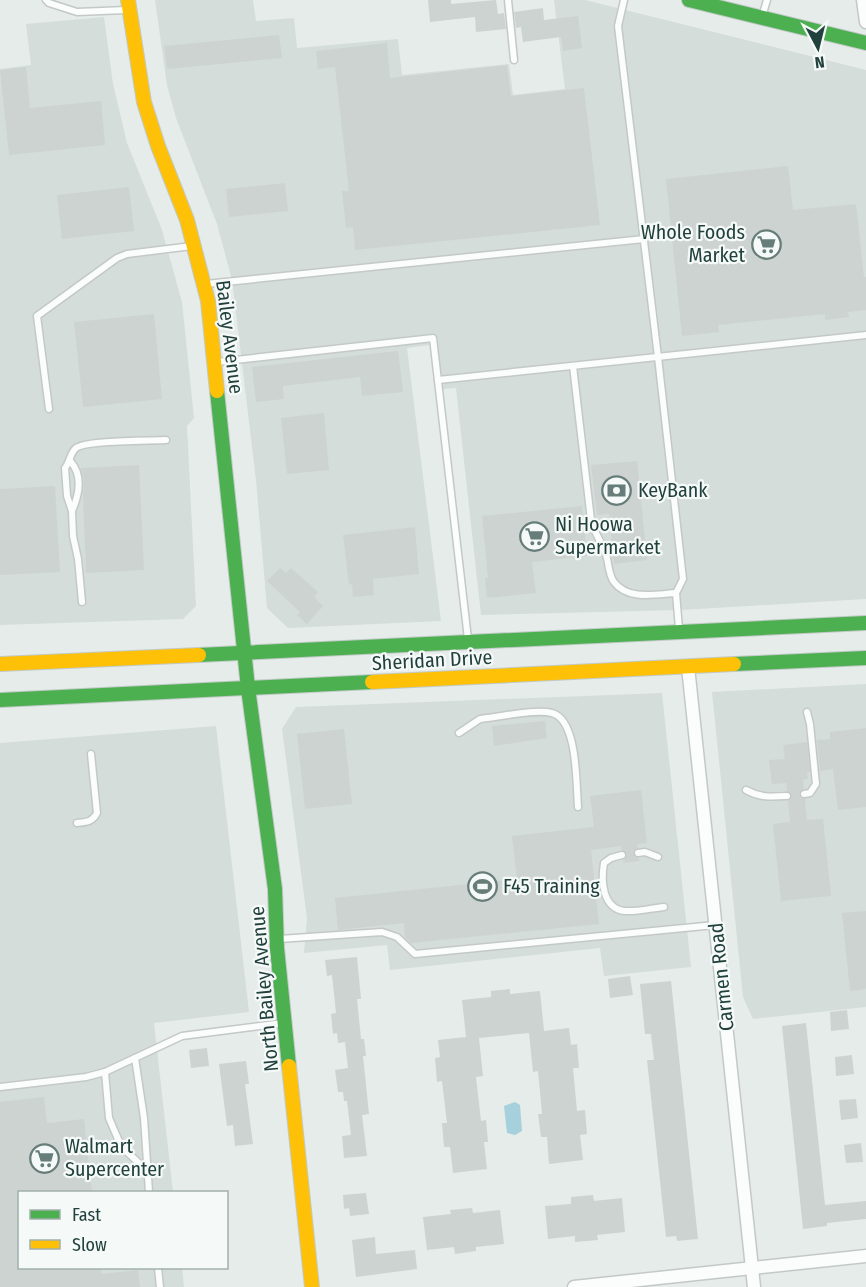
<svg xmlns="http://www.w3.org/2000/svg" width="866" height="1287" font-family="'Fira Sans Condensed',sans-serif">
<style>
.built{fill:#d4ddda}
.water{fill:#a5d0dc}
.building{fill:#cdd3d1}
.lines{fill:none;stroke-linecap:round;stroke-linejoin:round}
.lane-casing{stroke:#c3c9c7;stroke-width:9}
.street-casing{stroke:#c3c9c7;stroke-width:15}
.fast-casing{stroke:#c1cac7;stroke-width:16}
.slow-casing{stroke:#c1cac7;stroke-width:16}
.lane{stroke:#fbfcfc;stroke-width:6}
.street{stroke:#fbfcfc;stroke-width:12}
.fast{stroke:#4caf50;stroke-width:14}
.slow{stroke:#ffc107;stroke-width:14}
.labels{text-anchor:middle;stroke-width:4.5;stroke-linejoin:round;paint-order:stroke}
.poi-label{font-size:20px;fill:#22413c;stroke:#f5faf8;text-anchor:start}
.street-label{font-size:20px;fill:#22413c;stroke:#f5faf8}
</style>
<rect width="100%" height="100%" fill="#e6ecea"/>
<g class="built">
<path d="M155,0h98l3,21 38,-3 3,30 101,-9 4,36 107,-11 4,31 52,-6 -11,-89h31l281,70v529l-185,11 -200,5 -25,-227 -13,1 -6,-45 -30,4 34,273 -153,7 -21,-20 -11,-128 -24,-200 -15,-56 -41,-106 -9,-33z"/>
<path d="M104,17l9,67 14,59 35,87 20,72 12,116 -7,8 9,180 -13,13 -183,6v-556l31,-4 -5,-41z"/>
<path d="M866,684v323l-113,12 -10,-22 -31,-305z"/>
<path d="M662,693l29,274 -87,9 -4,-28 -210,22 -3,-25 -83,8 3,-35 -25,-189 14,-22z"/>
<path d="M216,726l33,286 -95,11 19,169h-153v76h162l2,19h-184v-544z"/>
</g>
<path class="water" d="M515,1102l5,3 2,26 -7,4 -8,-2 -3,-27z"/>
<g class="building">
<path d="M428,0h23v4l45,-4 2,14 6,-1 2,16 -30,3 -1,-15 -45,5z"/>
<path d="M543,8l1,12 34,-4 4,32 -19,3 -2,-14 -38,5 -2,-15 -5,1 -2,-16z"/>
<path d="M279,35l3,23 -115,11 -3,-23z"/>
<path d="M387,43l3,35 117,-13 4,31 73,-8 16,137 -245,25 -2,-23 -7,1 -4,-37h7l-14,-124 -17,2 -2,-18z"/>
<path d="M26,67l4,41 71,-7 4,44 -96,10 -9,-85z"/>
<path d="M788,166l5,44 63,-6 8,73h2v33l-18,2 1,5 -24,3v-6l-107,11 1,7 -37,4 -16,-157z"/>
<path d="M285,183l3,28 -59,6 -3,-28z"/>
<path d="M129,187l5,44 -72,8 -5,-44z"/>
<path d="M154,314l8,85 -79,8 -9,-85z"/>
<path d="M398,351l5,41 -41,4 -2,-19 -77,9 1,13 -28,3 -4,-35z"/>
<path d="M324,413l5,57 -42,4 -6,-56z"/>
<path d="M637,461l10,99 -33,4 -5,-50 -12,1 -6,-50z"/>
<path d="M139,465l5,105 -58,3 -3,-78 1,-16 -3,-11z"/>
<path d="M55,486l5,86 -60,3v-86z"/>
<path d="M582,506l5,50 -55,6 4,31 -49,5 -2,-20h3l-6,-62z"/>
<path d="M415,527l4,47 -46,5 1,16 -21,2 -1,-13 -3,1 -6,-50z"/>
<path d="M280,568l6,5 5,-5 27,24 -4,5 9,9 -16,18 -10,-9 3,-3 -33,-31z"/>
<path d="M545,721l2,17 -53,8 -2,-20z"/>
<path d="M866,728v79l-28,3 -5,-41 -13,2 -3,-31 13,-1v-7z"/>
<path d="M344,729l8,75 -47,5 -8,-75z"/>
<path d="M807,742l3,30h-3l1,7 -5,1 1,9 -5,5 1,4 5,1 2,21 16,-1 8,77 -50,5 -8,-77 17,-2 -2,-21 4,-6 -5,-4 -1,-8 -14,1 -3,-24 16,-1 -2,-14z"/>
<path d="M641,790l6,53 -10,1 1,4 -5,3 1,5 5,2v3l-16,2 4,-9 -5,-4 -1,-4 -30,4 8,74 -188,19 -6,-6 -1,-14 -66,7 -3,-32 182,-19 -5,-43 82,-9 -4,-31z"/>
<path d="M866,911v78l-16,2 -8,-78z"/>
<path d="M357,957l4,42h-4l4,40h3l2,17h-3l6,58 -7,1 5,41 -23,2 -2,-22 9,-1 -4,-34h-3l-1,-9h-5l-3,-22 13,-2 -3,-26 -7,1 -1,-10 -4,1 -2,-20 5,-1 -4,-38 -5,1 -2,-16z"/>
<path d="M630,976l3,19 -23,3 -2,-19z"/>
<path d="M671,981l27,258 -21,2 -1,-5 -10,1 -19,-177h7l-3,-26h-6l-5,-50z"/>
<path d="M510,989v5l30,-3 4,40 25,-3 2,17 6,-1 2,24h-6l4,43 8,-1 2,24 -7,1 3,25 -34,4 -2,-27h-6l-3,-23h4l-4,-43 -5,1 -4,-39 -50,5 4,38 -7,1 5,44 5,-1 2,22h-4l3,27 -34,4 -3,-26h-6l-2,-24h5l-5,-42 -5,1 -2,-24 5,-1 -2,-17 28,-3 -4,-37 29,-3v-6z"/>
<path d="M847,1010l2,19 -18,2 -1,-19z"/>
<path d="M806,1023l19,182 41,-4v18l-39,4v3l-24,3 -21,-203z"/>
<path d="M207,1048l2,18 -18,2 -2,-18z"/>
<path d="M852,1055l2,19 -18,2 -1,-19z"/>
<path d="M246,1061l3,23h-4l8,60 -18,2 -2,-21 -6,1 -8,-62z"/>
<path d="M44,1097l3,26 37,-4 8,73h-72v76h81v6l37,-4 2,17h-140v-185z"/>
<path d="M856,1099l2,19 -17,2 -2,-20z"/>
<path d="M861,1143l2,19 -17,1 -2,-18z"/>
<path d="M366,1193l3,21 -19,2 -1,-8 -5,1 -1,-14z"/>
<path d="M593,1195l1,6 28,-3 3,34 -28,3 1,5 -23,2v-6l-27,3 -3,-33 26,-2v-7z"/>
<path d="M472,1208l1,5 27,-3 4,34 -28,3v4l-21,3 -1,-7 -27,3 -4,-33 28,-3 -1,-4z"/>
<path d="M375,1237l1,17 39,-4 2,19 -61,8 -4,-37z"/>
</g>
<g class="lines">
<defs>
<g id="lane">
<path d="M46,0l3,3 28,9 49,-2"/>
<path d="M508,0l6,60"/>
<path d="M624,0l-6,26 40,331 25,222 -7,14 3,36"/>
<path d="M762,17l5,-17"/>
<path d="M206,284l438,-45"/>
<path d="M217,362l216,-24 35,301"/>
<path d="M573,366l18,154c3,13 11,22 15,35 3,8 2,19 8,27 14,19 43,12 62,11"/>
<path d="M438,380l428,-45"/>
<path d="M49,409l-12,-93 80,-58 10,-4 65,-8"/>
<path d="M71,462c12,14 8,33 1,49"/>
<path d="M82,602l-4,-43 -5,-23 -1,-25 -5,-15 -2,-28c5,-6 5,-15 11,-20 10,-8 74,-7 90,-8"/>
<path d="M459,733l21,-14 7,-1c18,-2 48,-9 65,-5 26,7 24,71 26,94"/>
<path d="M746,790c15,8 25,7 41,6"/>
<path d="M804,794l6,-1 6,-9 -6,-60 -3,-12"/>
<path d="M77,823c10,-1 15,-1 20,-10l-6,-59"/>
<path d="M638,853l7,-1 13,5"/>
<path d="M622,855l-11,3 -7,5c-3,17 -2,46 21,48 12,1 27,-3 39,-4"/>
<path d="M279,939l103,-7 15,5 18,17 300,-29"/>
<path d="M135,1058l9,60 5,74"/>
<path d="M105,1072l4,46 12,28 24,23"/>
<path d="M0,1087l86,-10 19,-5 77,-36 102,-13"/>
<path d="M158,1268l2,19"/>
</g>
<g id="street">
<path d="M863,0l3,22"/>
<path d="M688,667l66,620"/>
<path d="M574,1287l292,-31"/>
</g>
<g id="fast">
<path d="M689,0l177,43"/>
<path d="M217,391l31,297"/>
<path d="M199,655l667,-32"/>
<path d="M734,664l132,-6"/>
<path d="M248,688l27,201 2,59 12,118"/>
<path d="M0,700l372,-18"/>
</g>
<g id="slow">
<path d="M128,0l16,102 14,44 29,74 21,81 9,90"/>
<path d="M0,664l199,-9"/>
<path d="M372,682l362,-18"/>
<path d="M289,1066l23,221"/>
</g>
</defs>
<use href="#lane" class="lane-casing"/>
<use href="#street" class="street-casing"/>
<use href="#fast" class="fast-casing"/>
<use href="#slow" class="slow-casing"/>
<use href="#lane" class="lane"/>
<use href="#street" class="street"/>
<use href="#fast" class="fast"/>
<use href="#slow" class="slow"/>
</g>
<defs>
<symbol id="supermarket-ring" viewBox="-11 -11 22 22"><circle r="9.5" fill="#f5faf8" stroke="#677d79" stroke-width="1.5"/><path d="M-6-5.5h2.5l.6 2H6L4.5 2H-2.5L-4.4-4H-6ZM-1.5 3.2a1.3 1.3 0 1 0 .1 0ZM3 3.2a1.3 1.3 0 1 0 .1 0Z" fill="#677d79"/></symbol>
<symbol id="bank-ring" viewBox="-11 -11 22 22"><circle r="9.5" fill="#f5faf8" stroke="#677d79" stroke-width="1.5"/><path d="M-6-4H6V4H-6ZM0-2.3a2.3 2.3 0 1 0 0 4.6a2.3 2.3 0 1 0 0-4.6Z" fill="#677d79"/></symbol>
<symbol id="stadium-ring" viewBox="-11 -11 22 22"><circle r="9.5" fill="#f5faf8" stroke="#677d79" stroke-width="1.5"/><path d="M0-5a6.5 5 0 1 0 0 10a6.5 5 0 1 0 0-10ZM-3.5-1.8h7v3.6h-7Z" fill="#677d79"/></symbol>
</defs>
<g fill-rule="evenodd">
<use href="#supermarket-ring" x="750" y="228" width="33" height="33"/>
<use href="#bank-ring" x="600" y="474" width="33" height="33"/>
<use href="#supermarket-ring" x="518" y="520" width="33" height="33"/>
<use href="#stadium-ring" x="466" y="870" width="33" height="33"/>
<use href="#supermarket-ring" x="28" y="1142" width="33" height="33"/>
</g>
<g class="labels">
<g class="poi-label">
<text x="745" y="239" text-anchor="end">Whole Foods<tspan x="745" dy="23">Market</tspan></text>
<text x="638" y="497">KeyBank</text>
<text x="555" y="531">Ni Hoowa<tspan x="555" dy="23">Supermarket</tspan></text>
<text x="503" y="893">F45 Training</text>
<text x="65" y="1153">Walmart<tspan x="65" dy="23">Supercenter</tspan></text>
</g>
<g class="street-label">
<text transform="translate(230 337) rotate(83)" y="7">Bailey Avenue</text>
<text transform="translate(432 660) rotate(-3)" y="7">Sheridan Drive</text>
<text transform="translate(721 977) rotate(-96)" y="7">Carmen Road</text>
<text transform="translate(264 989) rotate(-95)" y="7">North Bailey Avenue</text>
</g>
</g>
<rect x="18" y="1191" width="210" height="78" fill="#f5faf8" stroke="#a1b0ad" stroke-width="1.5"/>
<rect x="30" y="1210" width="30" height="9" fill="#4caf50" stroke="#a1b0ad" stroke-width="1.5"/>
<text x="72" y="1221" font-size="18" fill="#22413c">Fast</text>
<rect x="30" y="1240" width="30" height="9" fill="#ffc107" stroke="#a1b0ad" stroke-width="1.5"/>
<text x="72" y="1251" font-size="18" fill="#22413c">Slow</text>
<g transform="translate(818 48) rotate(173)" stroke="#f5faf8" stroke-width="4.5" paint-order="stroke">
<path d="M0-4.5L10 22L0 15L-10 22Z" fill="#22413c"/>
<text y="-9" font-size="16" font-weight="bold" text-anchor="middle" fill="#22413c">N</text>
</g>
</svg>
